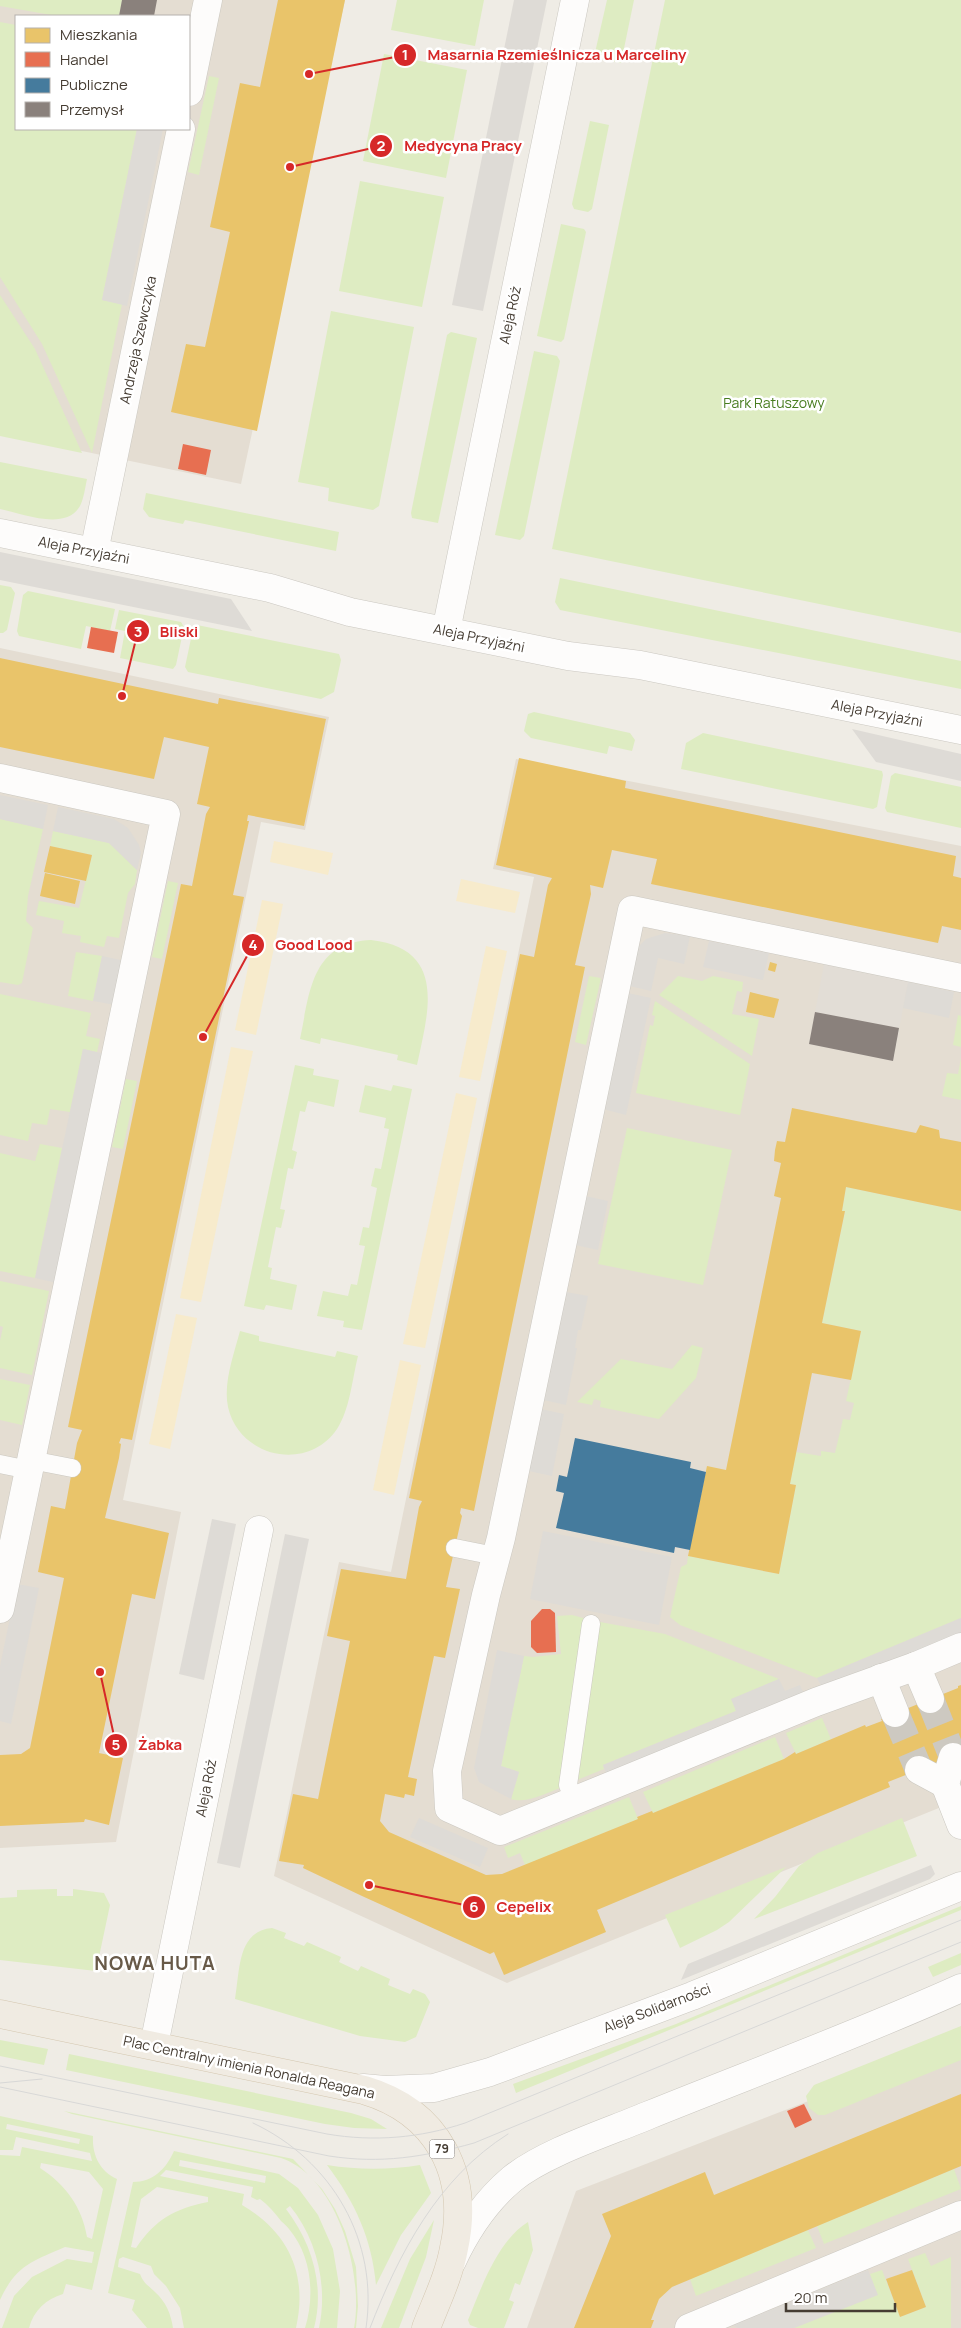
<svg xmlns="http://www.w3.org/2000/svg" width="961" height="2328" font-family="Manrope,sans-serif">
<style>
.residential{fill:#e4ddd2;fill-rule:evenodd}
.industrial{fill:#e2ddd6}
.green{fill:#deecc2;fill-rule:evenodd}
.sand{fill:#f7ebcc}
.parking{fill:#dedbd6}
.homes{fill:#e9c46a}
.shops{fill:#e76f51}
.public{fill:#457b9d}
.industry{fill:#8a817c}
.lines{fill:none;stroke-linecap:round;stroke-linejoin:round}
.minor-tunnel{stroke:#cdc9c1;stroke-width:28;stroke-dasharray:28 14;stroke-linecap:butt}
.service-casing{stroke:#cbc8c1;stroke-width:19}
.minor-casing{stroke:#cbc8c1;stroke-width:29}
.tertiary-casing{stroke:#cbc8c1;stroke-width:29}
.primary-casing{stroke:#d4c7b0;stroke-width:29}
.service{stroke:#fdfcfb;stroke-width:18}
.minor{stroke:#fdfcfb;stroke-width:28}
.tertiary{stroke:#fdfcfb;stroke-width:28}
.primary{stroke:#f0ebe2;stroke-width:28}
.tram{stroke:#d8d8d7;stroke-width:1}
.labels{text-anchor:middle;stroke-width:5;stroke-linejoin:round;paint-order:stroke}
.shield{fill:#fff;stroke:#7d7670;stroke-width:1}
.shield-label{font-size:12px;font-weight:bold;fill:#453c32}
.street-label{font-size:14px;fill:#453c32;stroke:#fff}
.park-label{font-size:14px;fill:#477c1f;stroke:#fff}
.district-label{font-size:19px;font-weight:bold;letter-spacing:1px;fill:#685a48;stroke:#fff}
.leader{fill:none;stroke:#d62828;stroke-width:2}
.callout-dot{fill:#d62828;stroke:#fff;stroke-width:2}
.mark-label{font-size:15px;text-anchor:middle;font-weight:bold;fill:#fff}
.callout-label{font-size:15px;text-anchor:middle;font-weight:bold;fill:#d62828;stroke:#fff;stroke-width:5;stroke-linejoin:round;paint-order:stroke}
</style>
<rect width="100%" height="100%" fill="#efece5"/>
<g class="residential">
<path d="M0,0h345l-104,484 -241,-50zM16,16h173v113h-173z"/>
<path d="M0,648l329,69 -24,113 -44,-8 -138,678 58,12 -65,330 -116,6z"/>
<path d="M516,759l445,87v953l-454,184 -233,-107 65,-314 52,10 143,-695 -41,-8z"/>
<path d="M961,2042v286h-434l49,-137z"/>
</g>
<path class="industrial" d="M824,964l84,18 -15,79 -84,-17z"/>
<g class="green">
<path d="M0,0h122l-3,16h-62l-57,-10z"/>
<path d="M397,0h87l-9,46 -84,-16z"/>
<path d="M607,0h27l-13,63 -27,-6z"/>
<path d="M665,0h296v633l-409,-84z"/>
<path d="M0,22l16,3v104h121l-35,171 20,4 -30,149 -50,-109 -42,-67z"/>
<path d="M384,54l83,16 -21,108 -83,-17z"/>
<path d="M209,76l10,2 -20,97 -11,-3z"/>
<path d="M590,121l19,4 -17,84 -4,3 -14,-3 -2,-5z"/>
<path d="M360,181l84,16 -22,110 -83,-16z"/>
<path d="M561,224l23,5 2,3 -22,107 -3,3 -24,-6z"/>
<path d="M0,295l35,54 47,104 -82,-17z"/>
<path d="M331,311l83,16 -35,179 -6,4 -45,-9 1,-13 -31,-6z"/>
<path d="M451,332l26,6 -39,185 -26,-5 -1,-5 36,-178z"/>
<path d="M534,351l23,5 3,5 -36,175 -4,4 -25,-5z"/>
<path d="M0,462l87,17c-2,9 -3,19 -7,27 -15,26 -58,7 -80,3z"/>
<path d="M146,493l193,39 -3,19 -151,-31 -2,4 -34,-7 -6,-8z"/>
<path d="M560,578l401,83v28l-401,-79 -5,-8z"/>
<path d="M0,585l11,2 4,6 -8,37 -4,3h-3z"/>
<path d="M28,591l87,18 -5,22 -24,-5 -5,23 -62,-13 -2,-5 6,-36z"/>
<path d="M119,610l62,12 3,5 -8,38 -3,4 -53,-11 5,-27 -10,-2z"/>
<path d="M197,625l142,29 2,6 -7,32 -13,7 -133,-27 -3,-5 8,-38z"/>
<path d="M534,712l96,21 5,7 -3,11 -23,-5 -2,8 -76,-16 -7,-7 4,-17z"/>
<path d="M703,733l179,38 1,4 -6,32 -4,2 -192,-40 5,-26z"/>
<path d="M895,773l66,14v41l-74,-16 -2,-4 6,-32z"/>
<path d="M0,819l43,10 -15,67 -2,25 7,7 -11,55 -4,2 -18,-3z"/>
<path d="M53,831l56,12 28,27 -2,14 -7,9 -9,45 -12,-2 -3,11 -24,-5 1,-6 -19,-3 2,-12 -28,-6 3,-14 40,7 13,-53 -42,-9z"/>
<path d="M168,881l10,2 -16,76 -10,-2z"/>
<path d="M371,940c77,9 57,73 46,125l-20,-5 1,-5 -77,-17 -1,6 -20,-5c10,-47 11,-96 71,-99z"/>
<path d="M76,952l26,4 -9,45 -25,-5z"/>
<path d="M589,976l12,2 -15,67 -11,-3z"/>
<path d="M678,976l24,5 11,-5 30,6 -1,10 -5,-1 -5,23 27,5 -7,37 -93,-61z"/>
<path d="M0,994l91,19 -5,23 14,3 -3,13 -14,-3 -13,63 -20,-3 -3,16 -15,-2 -4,18 -28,-6z"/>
<path d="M655,1001l95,63 -10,51 -104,-22 14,-68 3,1 2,-10 -3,-1z"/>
<path d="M958,1015l3,1v31l-8,-2z"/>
<path d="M961,1058v42l-19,-4 5,-23 11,1z"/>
<path d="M295,1065l19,4 -1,6 26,5 -5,27 -26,-6 -3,11 -5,-1 -8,39 5,2 -4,17 -5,-1 -8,41 5,1 -4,18 -5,-1 -8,40 4,1 -2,11 27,6 -5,25 -26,-5 -2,5 -20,-4z"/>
<path d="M126,1079l11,2 -14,68 -11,-2z"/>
<path d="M365,1085l26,6 2,-6 19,4 -50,241 -19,-3 1,-6 -27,-5 6,-25 25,5 3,-12 6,1 8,-39 -6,-1 4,-18 6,1 8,-40 -6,-2 4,-18 6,1 8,-40 -5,-1 2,-10 -27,-6z"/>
<path d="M627,1128l105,22 -29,135 -105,-21z"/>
<path d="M40,1144l22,4 -27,130 -35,-7v-118l35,8z"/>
<path d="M846,1187l115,24v407l-144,60 -137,-53 -10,-8 11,-50 6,-3 1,-8 91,18 17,-89 -6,-1 6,-32 25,4v-5l14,2 8,-34 7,1 4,-17 -8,-2 15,-70 -39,-8 23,-111 -3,-1z"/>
<path d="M0,1281l49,10 -17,84 -32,-7v-27l3,-14 -3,-1z"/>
<path d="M240,1331l19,5v5l76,16 2,-6 21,5c-6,24 -8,53 -21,73 -30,44 -98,28 -109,-22 -5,-24 6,-53 12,-76z"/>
<path d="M692,1345l11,3 -7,30 -37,41 -59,-12 1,-6 -7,-2 -2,6 -15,-3 44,-43 51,10z"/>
<path d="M0,1379l30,6 -8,40 -22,-5z"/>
<path d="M572,1615l15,4 -27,169c-14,5 -34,16 -49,11l8,-27 -18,-6 23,-110 9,1 28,-3 -4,-38z"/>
<path d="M600,1622l65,12 114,45 -47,20 4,12 -133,54 1,4 -27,11z"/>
<path d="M822,1718l9,21 -35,15 -10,-21z"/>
<path d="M775,1737l9,22 -131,54 -10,-21z"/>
<path d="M629,1797l9,22 -113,46 -5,-12 -12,5 -4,-11z"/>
<path d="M902,1818l15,38 -163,63 21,-22 24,-31 19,-13z"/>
<path d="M786,1867l-57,55 -12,8 -37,18 -15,-33z"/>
<path d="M57,1889v7h16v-7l31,4 6,12 -14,66 -96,-11v-62l17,-1v-7z"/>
<path d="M961,1906v4l-445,183 -3,-9 163,-60z"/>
<path d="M272,1928l14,5 -2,5 20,8 3,-4 34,15 -2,5 19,9 3,-5 29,13 -2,6 22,9 3,-5 12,5 5,8 -14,35 -11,5 -45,-6 -125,-37c5,-28 2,-68 37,-71z"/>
<path d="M961,1953v12l-28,12 -5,-10z"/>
<path d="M961,2026v34l-136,55h-7l-9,-7 -3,-12 8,-11z"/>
<path d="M0,2040l48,9 -4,16 -44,-9z"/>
<path d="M69,2054l282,59 20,6 16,10 -33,-1 -29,-4 -259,-54z"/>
<path d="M64,2111l229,48 29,30 13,20 10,22 11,36 2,39 -2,22h-2c10,-53 -16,-151 -73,-170l-209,-44z"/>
<path d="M0,2116l93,20c-1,18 6,35 24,43l-25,111 -26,-6 -3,10c-17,5 -29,16 -34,34h-27l12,-32 18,-19 35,-18 25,4 2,-11 -29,-5c-32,14 -49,18 -65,53v-145l20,1 2,-9 70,14 -2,-8 -74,-16 -3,13h-13zM7,2124l73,15 -1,5 -73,-15zM41,2163l48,9 14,17 -11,50 -5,-2c-5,-30 -21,-52 -47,-69z"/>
<path d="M174,2151l105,23 19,14 20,27 15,34 7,42 -3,37h-18c9,-42 -2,-89 -29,-122l-4,3c26,34 39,77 28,119h-9c10,-32 7,-72 -16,-99 -2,-3 -5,-5 -8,-8 -6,-8 -13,-16 -21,-22l-3,1 -6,-3 2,-10 -87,-17 -6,6 84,18 -2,11c47,28 66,69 54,123h-112l-4,-20 -14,-22 -12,-12 -3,-8 -28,-9 -4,2 -1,8 22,7c4,10 8,11 15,18 11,10 16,22 18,36h-26l-15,-18 3,-10 -27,-7 25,-111c20,0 33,-13 41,-31zM180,2160l86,16 -1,7 -86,-17zM157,2187l51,10v5c-34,7 -52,17 -72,46l-5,-1 10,-48z"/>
<path d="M327,2165c31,5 62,5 93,0l11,28 -30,42 -25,50c-4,-46 -21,-83 -49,-120z"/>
<path d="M954,2169l7,20 -137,55 -7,-18z"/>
<path d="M434,2220l-8,37 -27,71h-18l29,-69z"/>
<path d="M528,2222l5,28 -13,35 -5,-2 -6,17 5,2 -10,26h-26l-8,-3 -2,-5c13,-31 29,-79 60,-98z"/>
<path d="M808,2230l8,18 -120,48 -6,-17z"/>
<path d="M925,2253l6,13 20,-9v71h-157l83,-33 -7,-21 12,-4 18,47 26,-10 -18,-48z"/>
</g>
<g class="sand">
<path d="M274,841l59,12 -5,22 -58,-13z"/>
<path d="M461,879l59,13 -5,21 -59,-12z"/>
<path d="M262,900l21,4 -27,131 -21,-5z"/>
<path d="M486,946l21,5 -27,130 -21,-4z"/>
<path d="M231,1047l22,4 -52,251 -21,-4z"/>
<path d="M456,1093l21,5 -52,250 -22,-4z"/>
<path d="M176,1314l21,4 -27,131 -21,-5z"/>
<path d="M400,1360l21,5 -27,130 -21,-5z"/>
</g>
<g class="parking">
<path d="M514,0h33l-64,311 -31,-6z"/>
<path d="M137,129h26l-36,177 -25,-6z"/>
<path d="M0,552l231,47 21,32 -252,-51z"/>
<path d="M852,729l109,25v27l-85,-19z"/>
<path d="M0,795l48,10 -5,24 -43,-10z"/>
<path d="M58,807l56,12 14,9 11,17 2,8 -4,17 -28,-27 -56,-12z"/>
<path d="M665,933l25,3 -6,28 -26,-6 -7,33 -26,-6 12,-37 9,-9z"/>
<path d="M709,941l60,12 -6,27 -60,-13z"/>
<path d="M102,956l23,5 -10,44 -22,-4z"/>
<path d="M908,982l46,10 -5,26 -46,-10z"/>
<path d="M623,992l28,6 -25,117 -27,-7z"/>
<path d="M83,1049l22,5 -48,229 -22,-5z"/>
<path d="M581,1195l27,6 -10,49 -27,-6z"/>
<path d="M561,1291l27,5 -7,34h-3l-3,18h2l-11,57 -27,-6z"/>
<path d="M536,1408l28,6 -12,62 -28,-6z"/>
<path d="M212,1519l24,5 -32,156 -25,-6z"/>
<path d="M543,1531l129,26 -13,68 -129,-26z"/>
<path d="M285,1534l24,5 -69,329 -23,-5z"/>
<path d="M17,1584l22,4 -28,136 -11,-3v-55z"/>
<path d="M961,1618v15l-138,57 -6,-12z"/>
<path d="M497,1650l27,6 -23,110 18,6 -8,27 -32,-17 -5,-14z"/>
<path d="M779,1679l6,12 15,-6 6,13 -198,80 -5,-13 133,-54 -5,-12z"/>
<path d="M419,1818l69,30 -8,19 -70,-30z"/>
<path d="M931,1865l4,9 -5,5 -249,101 7,-16z"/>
<path d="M868,2270l10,25 -84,33h-56l-5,-3z"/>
</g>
<g class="homes">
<path d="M278,0h67l-88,431 -86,-19 15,-68 19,3 25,-115 -20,-5 30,-144 20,4z"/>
<path d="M0,658l218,46 1,-6 107,21 -22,107 -56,-11 -1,6h2l-16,74 11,2 -112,543 -11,-2 -2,5 2,1 -2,14 -14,60 64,15 -14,66 -23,-5 -33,159 24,5 -14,67 -24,-6 -1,3 -84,4v-71l21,-1 9,-6 34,-170 -26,-6 13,-66 14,3 12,-66 5,-13 -14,-3 113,-543 11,2 14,-72 4,-7 -13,-3 12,-57 -45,-10 -10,42 -154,-32z"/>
<path d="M519,758l107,23 -1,7 331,68 -3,20 8,2v52l-19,-4 -4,17 -287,-59 6,-25 -45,-9 -9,38 -13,-3 1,9 -16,71 10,2 -111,544 -13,-3 -1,5 2,3 -16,71 14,2 -15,69 -11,-2 -26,121 9,2 -3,17 -9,-2 -1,4 -19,-4 -5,27 9,11 97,43 16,-1 136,-55 -1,-2 15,-6 1,2 131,-54 11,-7 1,2 69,-29 1,2 16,-6 -1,-2 77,-31v-2l3,-1v68l-73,29 2,5 -293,123 9,22 -102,43 -10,-23 -4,2 -128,-58 -59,-28 1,-3 -25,-4 14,-67 25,5 32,-158 -23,-5 14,-67 65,10 13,-72 3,-6 -13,-3 83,-407 28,-137 14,3 14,-72 4,-7 -56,-13z"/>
<path d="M50,846l42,9 -6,26 -42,-9z"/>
<path d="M45,873l35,8 -5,23 -35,-8z"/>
<path d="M770,962l7,2 -2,8 -7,-2z"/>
<path d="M750,992l29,7 -5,19 -28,-6z"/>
<path d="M792,1108l124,25 4,-8 19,5 1,8 21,4v69l-115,-24 -4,24h3l-23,112 39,8 -10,49 -39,-7 -22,111 6,1 -17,89 -91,-18 19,-90 19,4 55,-272 -7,-2 7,-33 -7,-2 1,-11 2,-9 8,1z"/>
<path d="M961,2094v72l-289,121 -13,12 -8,21h3l-3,8h-77l37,-92 -9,-22 103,-42 9,23z"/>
<path d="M912,2270l14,37 -26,10 -14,-38z"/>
</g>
<g class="shops">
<path d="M183,444l28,6 -5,25 -28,-6z"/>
<path d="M91,627l27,5 -4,21 -27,-5z"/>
<path d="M542,1609h8l5,4 1,39 -19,1 -6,-6v-26z"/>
<path d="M804,2104l8,16 -17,8 -8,-17z"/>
</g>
<path class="public" d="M575,1438l116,24 -1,6 16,4 -16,78 -15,-3 -1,6 -118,-25 8,-35 -8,-2 3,-16 8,2z"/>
<g class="industry">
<path d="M122,0h35l-3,16h-35z"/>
<path d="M815,1012l84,16 -6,33 -84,-17z"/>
</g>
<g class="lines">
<g class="minor-tunnel">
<path d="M930,1699l23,58"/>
<path d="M895,1713l24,57"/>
</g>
<defs>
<g id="service">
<path d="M31,1460l41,8"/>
<path d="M0,1464l29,6"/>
<path d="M455,1548l40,8"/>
<path d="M575,1802l-7,-17 23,-161"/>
</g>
<g id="minor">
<path d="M189,92l19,-92"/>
<path d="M94,552l87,-423"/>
<path d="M446,631l129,-631"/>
<path d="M0,778l166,36 -166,795"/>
<path d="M961,978l-329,-68 -131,628 -15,57 -39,176 2,37 51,23 316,-129 100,-36 45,-19"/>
<path d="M916,1666l14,33"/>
<path d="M881,1678l14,35"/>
<path d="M953,1757l-8,27 16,41"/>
<path d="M919,1770l26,14"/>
<path d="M154,2045l105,-515"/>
<path d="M689,2328l272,-113"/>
</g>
<g id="tertiary">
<path d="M0,533l270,55 80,24 218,44 72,9 321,65"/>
<path d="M363,2088l22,2 49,-2 56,-16 202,-76 269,-110"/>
<path d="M452,2261c14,-30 35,-61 60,-82 33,-27 97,-47 137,-64 104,-42 210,-81 312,-127"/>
</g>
<path id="primary" d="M0,2014l364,76c74,22 106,84 90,158 -5,28 -18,54 -28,80"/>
</defs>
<use href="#service" class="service-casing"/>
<use href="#minor" class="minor-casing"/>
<use href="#tertiary" class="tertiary-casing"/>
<use href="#primary" class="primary-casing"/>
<use href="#service" class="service"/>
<use href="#minor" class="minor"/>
<use href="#tertiary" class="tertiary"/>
<use href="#primary" class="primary"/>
<g class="tram">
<path d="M0,2066l327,68c47,8 93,4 138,-11l496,-203"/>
<path d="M0,2083l42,-4"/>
<path d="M0,2087l329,69c52,8 95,1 145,-13l487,-201"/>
<path d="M253,2123c79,37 126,118 113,205"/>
<path d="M370,2328c29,-75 68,-150 138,-194"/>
</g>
</g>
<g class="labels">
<rect class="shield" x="429.5" y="2139.5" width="25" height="19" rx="4"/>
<g class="shield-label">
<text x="442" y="2153">79</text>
</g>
<g class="street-label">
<text transform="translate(510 315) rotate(-78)" y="5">Aleja Róż</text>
<text transform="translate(138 340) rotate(-78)" y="5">Andrzeja Szewczyka</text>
<text transform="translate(84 550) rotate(11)" y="5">Aleja Przyjaźni</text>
<text transform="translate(479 638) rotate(12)" y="5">Aleja Przyjaźni</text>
<text transform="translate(877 713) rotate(11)" y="5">Aleja Przyjaźni</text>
<text transform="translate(206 1788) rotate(-79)" y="5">Aleja Róż</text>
<text transform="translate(657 2008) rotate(-21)" y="5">Aleja Solidarności</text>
<text transform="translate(249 2067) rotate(12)" y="5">Plac Centralny imienia Ronalda Reagana</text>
</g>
<g class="park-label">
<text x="774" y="408">Park Ratuszowy</text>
</g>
<g class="district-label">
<text x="155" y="1970">NOWA HUTA</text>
</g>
</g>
<path class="leader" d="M309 74L405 55M290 167L381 146M122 696L138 631M203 1037L253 945M100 1672L116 1745M369 1885L474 1907"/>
<g class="callout-dot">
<circle cx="309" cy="74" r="5"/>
<circle cx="290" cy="167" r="5"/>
<circle cx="122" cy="696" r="5"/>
<circle cx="203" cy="1037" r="5"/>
<circle cx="100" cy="1672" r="5"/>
<circle cx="369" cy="1885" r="5"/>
<circle cx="405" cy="55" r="12"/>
<circle cx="381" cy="146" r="12"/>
<circle cx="138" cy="631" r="12"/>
<circle cx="253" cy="945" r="12"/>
<circle cx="116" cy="1745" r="12"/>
<circle cx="474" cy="1907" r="12"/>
</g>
<g class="mark-label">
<text x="405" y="60">1</text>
<text x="381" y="151">2</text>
<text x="138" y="637">3</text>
<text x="253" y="950">4</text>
<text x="116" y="1750">5</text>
<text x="474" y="1912">6</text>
</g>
<g class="callout-label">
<text x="557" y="60">Masarnia Rzemieślnicza u Marceliny</text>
<text x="463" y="151">Medycyna Pracy</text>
<text x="179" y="637">Bliski</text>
<text x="314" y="950">Good Lood</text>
<text x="160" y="1750">Żabka</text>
<text x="524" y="1912">Cepelix</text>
</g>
<rect x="15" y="15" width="175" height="115" fill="#ffffff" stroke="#b5b1ad"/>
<rect x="25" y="28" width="25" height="15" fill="#e9c46a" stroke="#b5b1ad"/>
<text x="60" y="40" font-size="15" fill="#453c32">Mieszkania</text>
<rect x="25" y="52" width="25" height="15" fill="#e76f51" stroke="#b5b1ad"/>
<text x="60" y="65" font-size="15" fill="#453c32">Handel</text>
<rect x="25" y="78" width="25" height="15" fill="#457b9d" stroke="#b5b1ad"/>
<text x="60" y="90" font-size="15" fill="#453c32">Publiczne</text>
<rect x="25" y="102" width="25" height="15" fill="#8a817c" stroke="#b5b1ad"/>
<text x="60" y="115" font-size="15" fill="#453c32">Przemysł</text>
<path d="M786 2303v8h109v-8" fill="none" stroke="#453c32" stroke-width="2.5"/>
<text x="794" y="2303" font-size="15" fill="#453c32" stroke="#ffffff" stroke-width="4" paint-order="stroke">20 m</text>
</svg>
